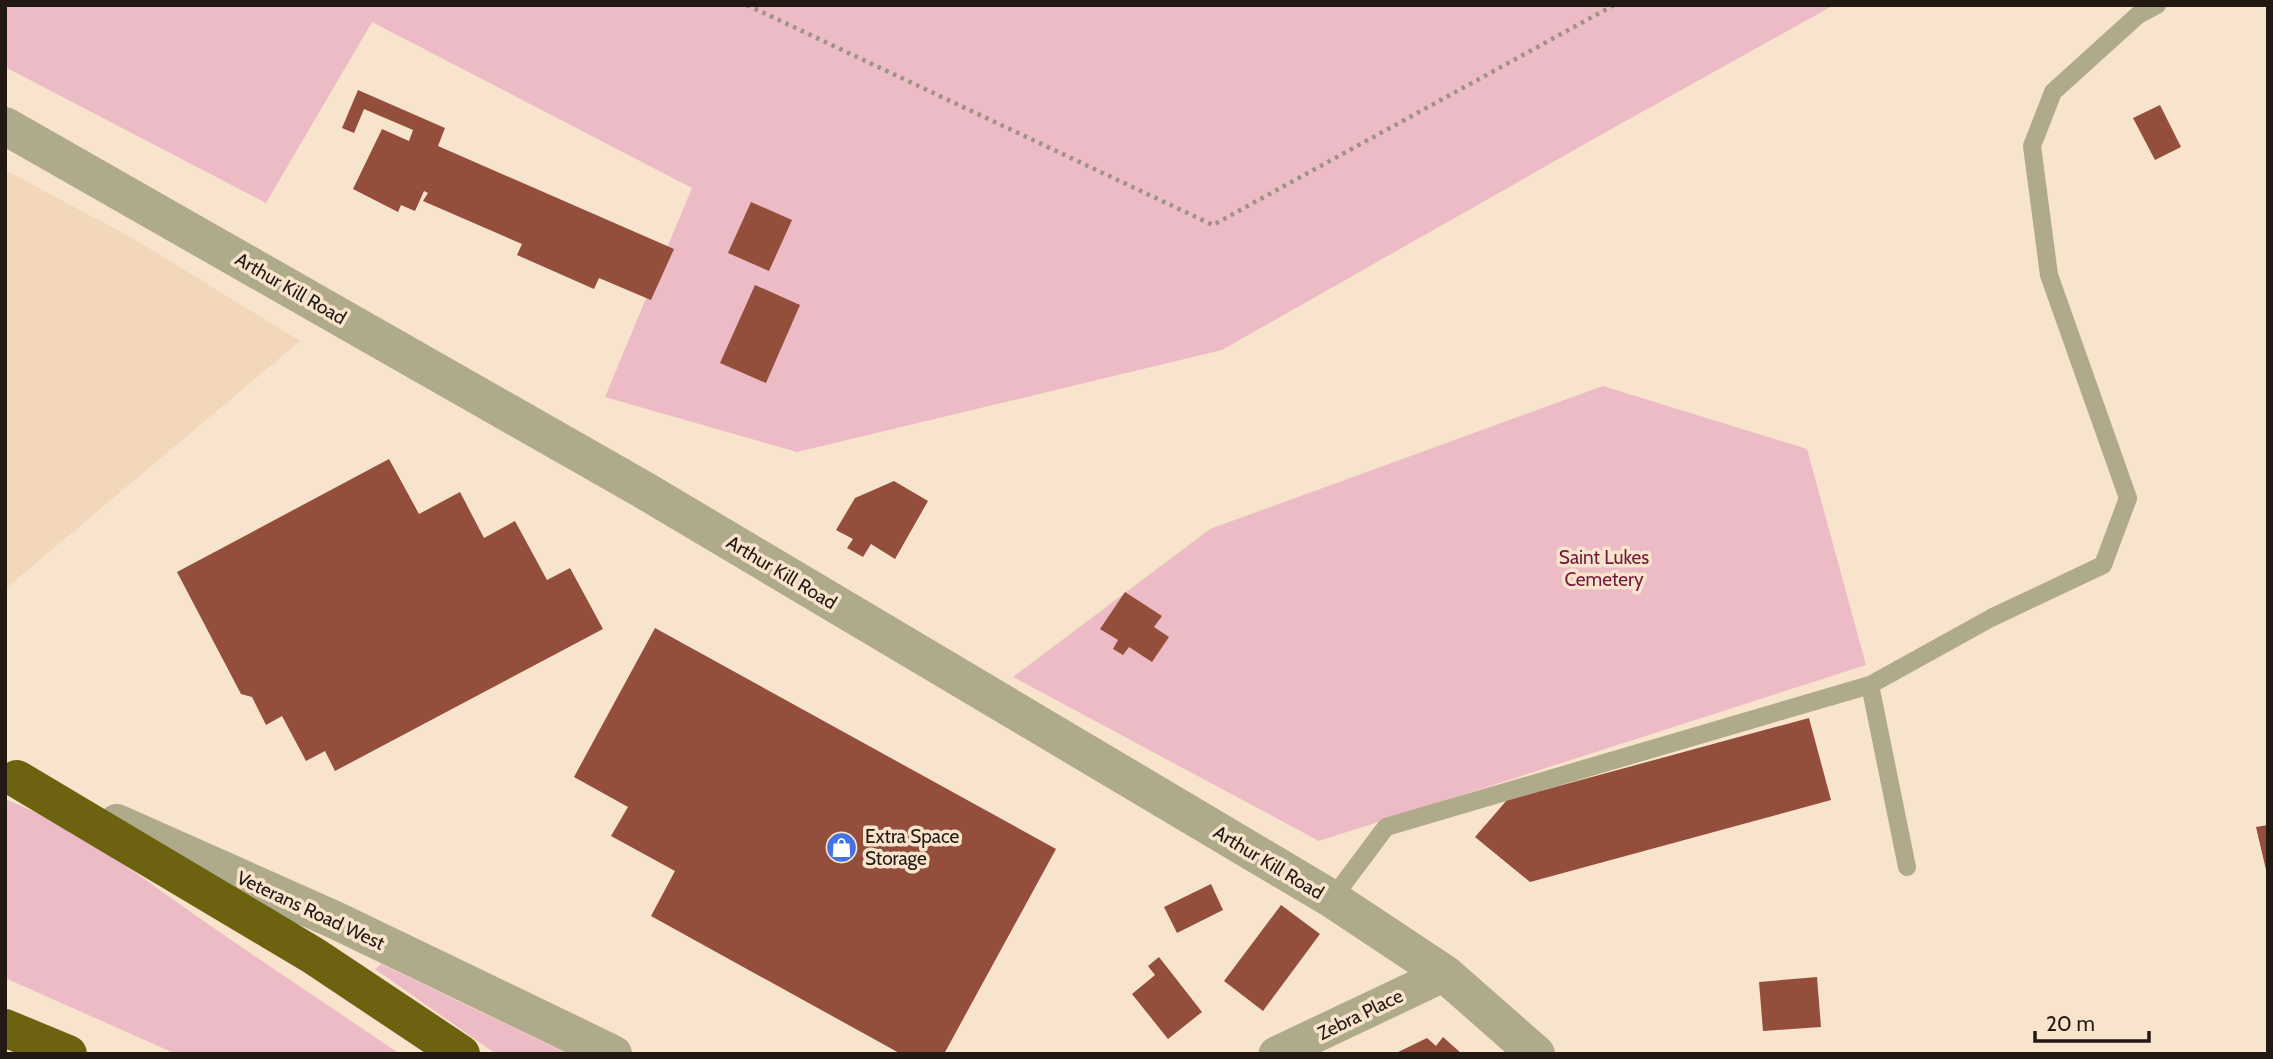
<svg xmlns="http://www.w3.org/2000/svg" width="2273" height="1059" font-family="Cabin,sans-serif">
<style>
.built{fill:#f2d7bb}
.green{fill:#ecbbc6}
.building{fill:#934e3c}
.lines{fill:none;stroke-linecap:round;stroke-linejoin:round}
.path{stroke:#a19181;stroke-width:4.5;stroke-dasharray:3.5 5;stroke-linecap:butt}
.service{stroke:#aeaa8a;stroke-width:18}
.minor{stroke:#aeaa8a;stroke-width:35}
.tertiary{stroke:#aeaa8a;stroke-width:38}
.motorway{stroke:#6d6210;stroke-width:38}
.labels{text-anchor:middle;stroke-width:7;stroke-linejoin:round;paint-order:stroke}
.street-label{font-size:19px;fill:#221a12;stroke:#f8e3cd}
.park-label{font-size:19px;fill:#751a3c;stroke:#f8e3cd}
.poi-label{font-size:19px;fill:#221a12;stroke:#f8e3cd;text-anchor:start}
</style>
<rect width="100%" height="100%" fill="#f8e3cd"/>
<path class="built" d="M5,170l129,69 166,102 -295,248z"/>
<g class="green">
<path d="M5,5h1829l-228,127 -384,218 -425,102 -192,-55 87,-209 -320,-166 -106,181 -261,-136z"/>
<path d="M1603,386l204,63 59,216 -547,176 -306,-164 197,-148z"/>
<path d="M5,799c73,29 136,78 200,123 65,45 130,88 195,132h-224l-171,-76z"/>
<path d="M381,964l187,90h-72l-121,-85z"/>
</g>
<g class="building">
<path d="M358,90l87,38 -7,18 236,103 -23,51 -52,-22 -5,11 -77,-34 5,-11 -99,-43 5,-8 -4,-2 -9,20 -14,-6 -3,7 -45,-23 29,-60 27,12 4,-11 -49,-21 -10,24 -12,-5z"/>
<path d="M2160,105l21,42 -26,13 -22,-42z"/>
<path d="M751,202l41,18 -23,51 -41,-18z"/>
<path d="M755,285l45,20 -34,78 -46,-20z"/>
<path d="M389,459l30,55 41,-22 24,46 31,-17 32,59 23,-12 33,61 -268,142 -10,-20 -19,10 -24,-45 -16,9 -14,-28 -11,-3 -64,-122z"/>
<path d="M894,481l34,20 -33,58 -24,-15 -8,13 -16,-9 6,-9 -17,-9 19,-32z"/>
<path d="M1125,592l37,24 -8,11 15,10 -17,25 -23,-15 -6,8 -10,-6 5,-9 -18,-11z"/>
<path d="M655,628l401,221 -112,205h-43l-250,-138 24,-45 -64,-35 17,-29 -54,-30z"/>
<path d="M1809,718l22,82 -301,82 -55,-45 32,-37z"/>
<path d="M2268,825v49h-1l-11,-47z"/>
<path d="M1211,884l12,26 -46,23 -13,-26z"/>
<path d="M1281,905l39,29 -57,77 -39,-30z"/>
<path d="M1159,957l43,55 -34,27 -36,-45 23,-19 -7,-9z"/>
<path d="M1817,977l4,50 -58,4 -4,-49z"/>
<path d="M1443,1037l19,17h-68l33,-16 9,8z"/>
</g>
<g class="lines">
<path class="path" d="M747,5l466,220 401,-220"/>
<g class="service">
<path d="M1870,685l121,-67 112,-53 25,-67 -79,-223 -17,-129 21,-54 85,-77 19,-10"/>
<path d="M1332,899l54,-72 484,-142 37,182"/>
</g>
<path class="minor" d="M1276,1054l169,-80"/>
<g class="tertiary">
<path d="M5,126l637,363 690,410 113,75 91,80"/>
<path d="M117,823l218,97 278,134"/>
</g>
<g class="motorway">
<path d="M17,779l297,177 147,98"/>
<path d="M5,1028l63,26"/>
</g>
</g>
<defs>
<symbol id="shop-disc" viewBox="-11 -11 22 22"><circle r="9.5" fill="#4472e3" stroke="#f8e3cd"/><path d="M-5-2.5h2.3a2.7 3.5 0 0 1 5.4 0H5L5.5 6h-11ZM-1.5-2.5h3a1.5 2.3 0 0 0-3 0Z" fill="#fff"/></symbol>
</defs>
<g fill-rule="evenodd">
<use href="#shop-disc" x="824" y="830" width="35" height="35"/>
</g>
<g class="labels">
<g class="street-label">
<text transform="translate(291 288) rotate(30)" y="7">Arthur Kill Road</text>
<text transform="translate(782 572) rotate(31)" y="7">Arthur Kill Road</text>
<text transform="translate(1269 862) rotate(31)" y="7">Arthur Kill Road</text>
<text transform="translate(311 910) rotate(25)" y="7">Veterans Road West</text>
<text transform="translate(1360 1014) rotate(-26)" y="7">Zebra Place</text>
</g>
<g class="park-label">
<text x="1604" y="564">Saint Lukes<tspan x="1604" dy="22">Cemetery</tspan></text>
</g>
<g class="poi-label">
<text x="865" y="843">Extra Space<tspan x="865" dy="22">Storage</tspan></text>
</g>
</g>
<rect width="2273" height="1059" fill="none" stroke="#221a12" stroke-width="14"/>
<path d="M2035 1031v10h114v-10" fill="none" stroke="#221a12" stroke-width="3.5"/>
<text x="2046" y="1031" font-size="21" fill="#221a12" stroke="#f8e3cd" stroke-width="5" paint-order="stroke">20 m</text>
</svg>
